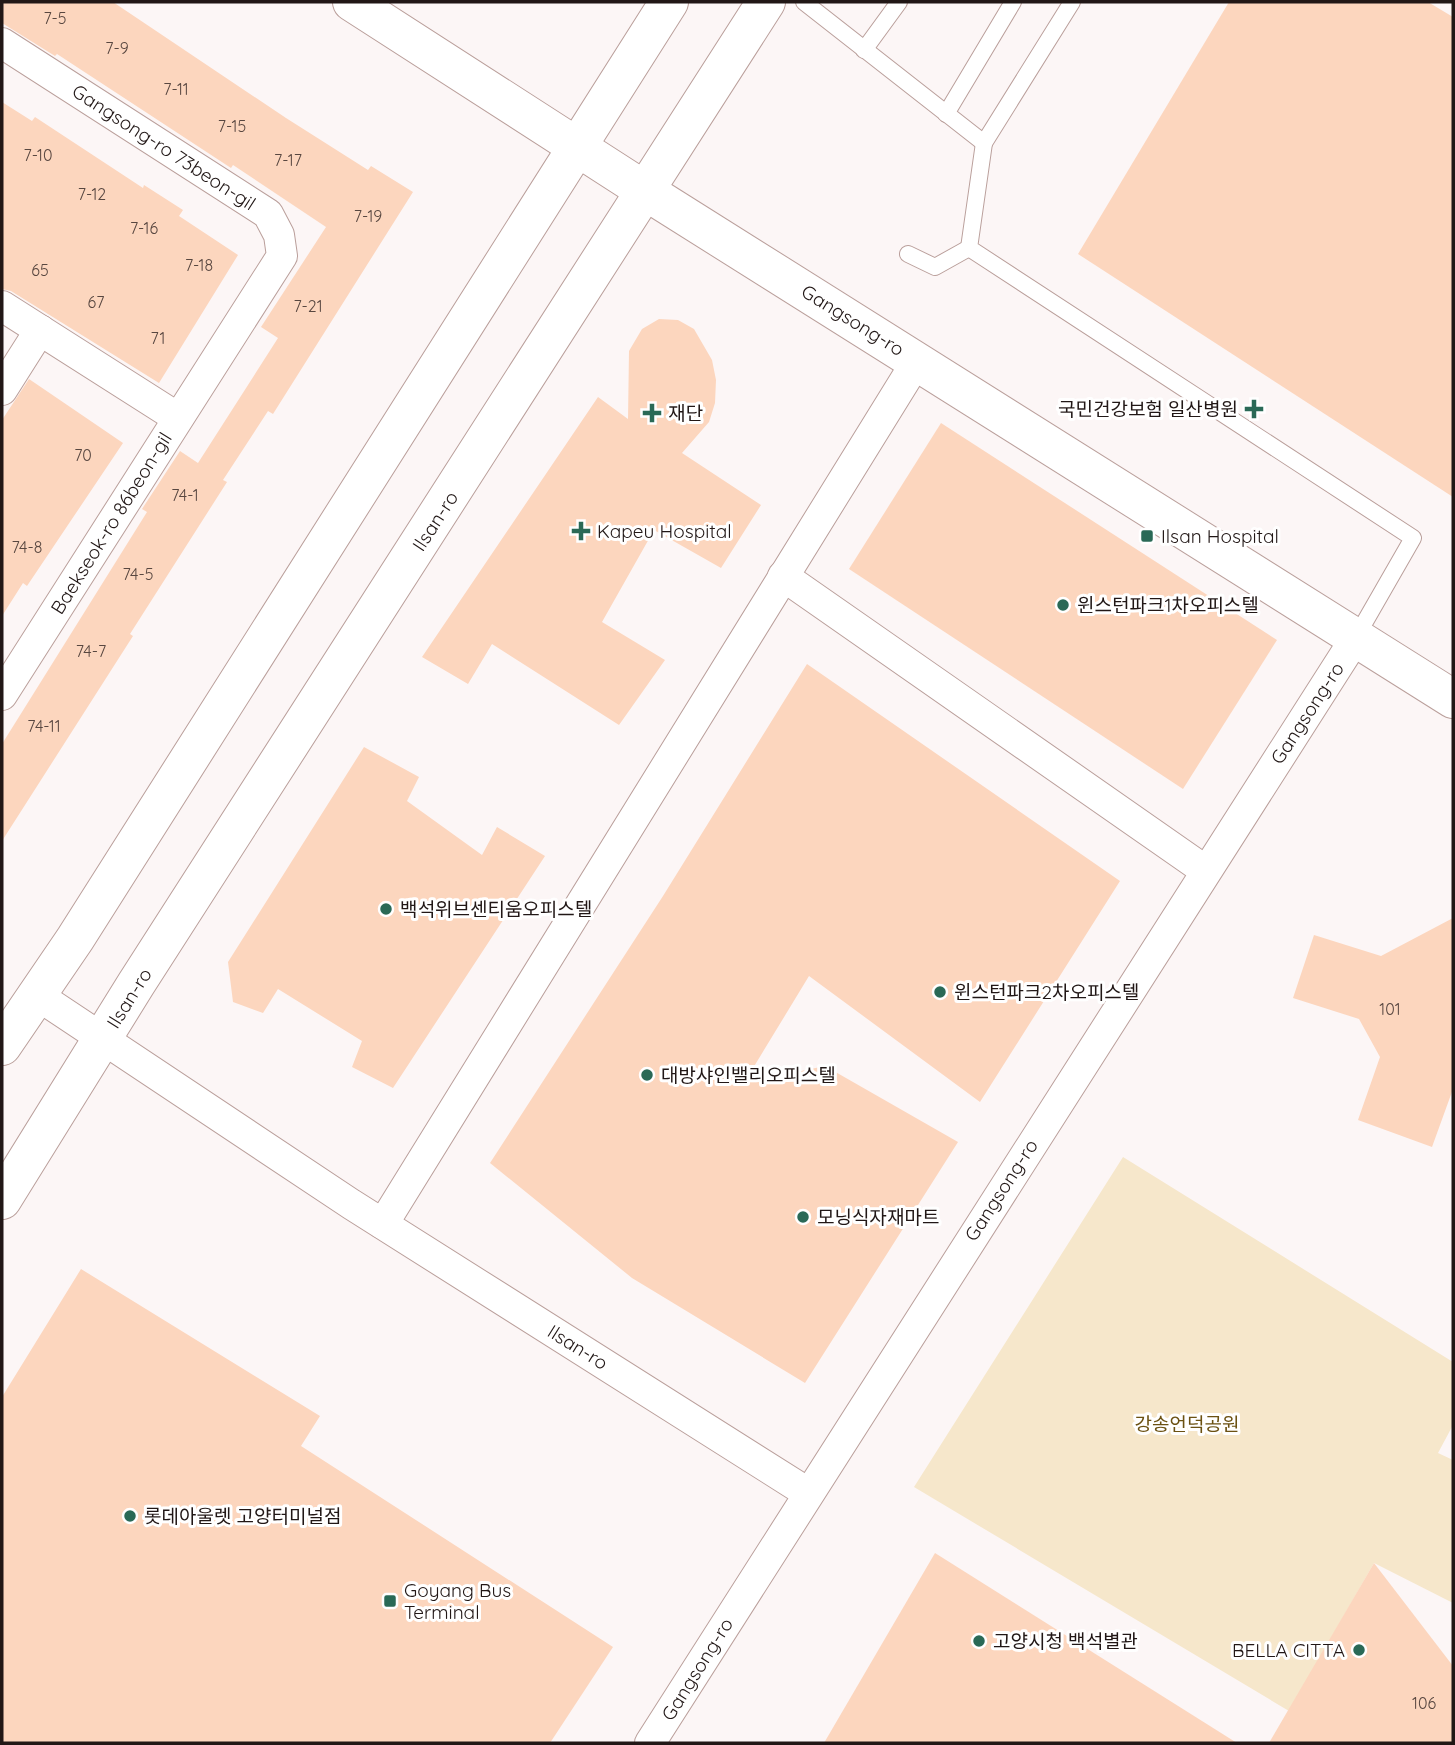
<svg xmlns="http://www.w3.org/2000/svg" width="1455" height="1745" font-family="Quicksand,'Noto Sans KR',sans-serif">
<style>
.green{fill:#f6e7cb}
.building{fill:#fcd6be}
.lines{fill:none;stroke-linecap:round;stroke-linejoin:round}
.service-casing{stroke:#ba9f9b;stroke-width:18}
.minor-casing{stroke:#ba9f9b;stroke-width:32}
.tertiary-casing{stroke:#ba9f9b;stroke-width:40}
.secondary-casing{stroke:#ba9f9b;stroke-width:40}
.primary-casing{stroke:#ba9f9b;stroke-width:40}
.service{stroke:#fff;stroke-width:16}
.minor{stroke:#fff;stroke-width:30}
.tertiary{stroke:#fff;stroke-width:38}
.secondary{stroke:#fff;stroke-width:38}
.primary{stroke:#fff;stroke-width:38}
.poi-dot{fill:#2a6956;stroke:#fff;stroke-width:2.5}
.labels{text-anchor:middle;stroke-width:6;stroke-linejoin:round;paint-order:stroke}
.number-label{font-size:16px;fill:#584740}
.street-label{font-size:19px;fill:#211716;stroke:#fff}
.poi-label{font-size:19px;fill:#211716;stroke:#fff;text-anchor:start}
.park-label{font-size:19px;fill:#6b5112;stroke:#fff}
</style>
<rect width="100%" height="100%" fill="#fcf6f6"/>
<path class="green" d="M1123,1157l330,205v63l-15,28 15,7v143l-79,-40 -85,148 -375,-224z"/>
<g class="building">
<path d="M2,2h111l173,116 82,52 3,-4 42,26 -140,222 -5,-3 -45,69 4,2 -97,152 3,2 -131,205v-97l145,-232 -5,-3 38,-58 18,12 80,-125 -17,-11 65,-100 -93,-62 -2,3 -174,-114 -2,2 -53,-33z"/>
<path d="M1229,2h199l25,15v480l-375,-243z"/>
<path d="M2,102l30,19 3,-4 108,71 1,-3 39,25 -4,6 59,39 -79,128 -148,-92 -9,-2z"/>
<path d="M659,319l19,1 16,9 18,31 4,20 -1,23 -6,19 -27,31 79,52 -40,63 -67,-38 -52,92 63,38 -46,65 -127,-81 -24,40 -46,-27 176,-260 30,22 1,-68 13,-22z"/>
<path d="M29,379l94,64 -96,143 -4,-3 -21,33v-196z"/>
<path d="M941,423l336,217 -94,149 -334,-220z"/>
<path d="M807,664l313,217 -140,221 -171,-126 -65,107 81,-17 133,76 -153,241 -173,-105 -142,-115 173,-267z"/>
<path d="M364,747l55,30 -12,24 75,54 15,-28 48,29 -152,232 -41,-21 10,-26 -84,-52 -15,24 -30,-11 -5,-40z"/>
<path d="M1453,918v171l-21,58 -74,-27 22,-63 -21,-38 -66,-21 21,-63 67,21z"/>
<path d="M81,1269l239,147 -19,30 312,201 -63,96h-548v-346z"/>
<path d="M935,1553l302,190h-413z"/>
<path d="M1374,1563l79,103v77h-184z"/>
</g>
<g class="lines">
<defs>
<g id="service">
<path d="M804,2l180,141 88,-141"/>
<path d="M864,50l35,-48"/>
<path d="M946,114l67,-112"/>
<path d="M984,143l-15,105 444,290 -58,101"/>
<path d="M908,254l27,13 34,-19"/>
</g>
<g id="minor">
<path d="M2,43l266,171 11,21 3,21 -280,439"/>
<path d="M2,306l176,112"/>
<path d="M2,390l38,-60"/>
<path d="M783,576l423,295"/>
<path d="M37,995l314,209 457,289"/>
<path d="M383,1224l534,-863"/>
<path d="M650,1743l705,-1104"/>
</g>
<path id="tertiary" d="M647,192l806,507"/>
<path id="secondary" d="M352,2l295,190"/>
<g id="primary">
<path d="M2,1046l73,-107 594,-937"/>
<path d="M2,1200l134,-216 630,-982"/>
</g>
</defs>
<use href="#service" class="service-casing"/>
<use href="#minor" class="minor-casing"/>
<use href="#tertiary" class="tertiary-casing"/>
<use href="#secondary" class="secondary-casing"/>
<use href="#primary" class="primary-casing"/>
<use href="#service" class="service"/>
<use href="#minor" class="minor"/>
<use href="#tertiary" class="tertiary"/>
<use href="#secondary" class="secondary"/>
<use href="#primary" class="primary"/>
</g>
<g class="poi-dot">
<path d="M1250.5 398.5h7v7h7v7h-7v7h-7v-7h-7v-7h7z"/>
<path d="M648.5 402.5h7v7h7v7h-7v7h-7v-7h-7v-7h7z"/>
<path d="M577.5 520.5h7v7h7v7h-7v7h-7v-7h-7v-7h7z"/>
<rect x="1140" y="529" width="14" height="14" rx="3.5"/>
<circle cx="1063" cy="605" r="7"/>
<circle cx="386" cy="909" r="7"/>
<circle cx="940" cy="992" r="7"/>
<circle cx="647" cy="1075" r="7"/>
<circle cx="803" cy="1217" r="7"/>
<circle cx="130" cy="1516" r="7"/>
<rect x="383" y="1594" width="14" height="14" rx="3.5"/>
<circle cx="979" cy="1641" r="7"/>
<circle cx="1359" cy="1650" r="7"/>
</g>
<g class="labels">
<g class="number-label">
<text x="55" y="24">7-5</text>
<text x="117" y="54">7-9</text>
<text x="176" y="95">7-11</text>
<text x="232" y="132">7-15</text>
<text x="38" y="161">7-10</text>
<text x="288" y="166">7-17</text>
<text x="92" y="200">7-12</text>
<text x="368" y="222">7-19</text>
<text x="144" y="234">7-16</text>
<text x="199" y="271">7-18</text>
<text x="40" y="276">65</text>
<text x="96" y="308">67</text>
<text x="308" y="312">7-21</text>
<text x="158" y="344">71</text>
<text x="83" y="461">70</text>
<text x="185" y="501">74-1</text>
<text x="27" y="553">74-8</text>
<text x="138" y="580">74-5</text>
<text x="91" y="657">74-7</text>
<text x="44" y="732">74-11</text>
<text x="1390" y="1015">101</text>
<text x="1424" y="1709">106</text>
</g>
<g class="street-label">
<text transform="translate(164 147) rotate(33)" y="7">Gangsong-ro 73beon-gil</text>
<text transform="translate(853 320) rotate(32)" y="7">Gangsong-ro</text>
<text transform="translate(435 521) rotate(-57)" y="7">Ilsan-ro</text>
<text transform="translate(111 523) rotate(-58)" y="7">Baekseok-ro 86beon-gil</text>
<text transform="translate(1307 713) rotate(-57)" y="7">Gangsong-ro</text>
<text transform="translate(129 998) rotate(-58)" y="7">Ilsan-ro</text>
<text transform="translate(1001 1190) rotate(-57)" y="7">Gangsong-ro</text>
<text transform="translate(578 1347) rotate(32)" y="7">Ilsan-ro</text>
<text transform="translate(697 1669) rotate(-58)" y="7">Gangsong-ro</text>
</g>
<g class="poi-label">
<text x="1238" y="416" text-anchor="end">국민건강보험 일산병원</text>
<text x="668" y="420">재단</text>
<text x="597" y="538">Kapeu Hospital</text>
<text x="1161" y="543">Ilsan Hospital</text>
<text x="1077" y="612">윈스턴파크1차오피스텔</text>
<text x="400" y="916">백석위브센티움오피스텔</text>
<text x="954" y="999">윈스턴파크2차오피스텔</text>
<text x="661" y="1082">대방샤인밸리오피스텔</text>
<text x="817" y="1224">모닝식자재마트</text>
<text x="144" y="1523">롯데아울렛 고양터미널점</text>
<text x="404" y="1597">Goyang Bus<tspan x="404" dy="22">Terminal</tspan></text>
<text x="993" y="1648">고양시청 백석별관</text>
<text x="1345" y="1657" text-anchor="end">BELLA CITTA</text>
</g>
<g class="park-label">
<text x="1187" y="1431">강송언덕공원</text>
</g>
</g>
<rect width="1455" height="1745" fill="none" stroke="#211716" stroke-width="7"/>
</svg>
